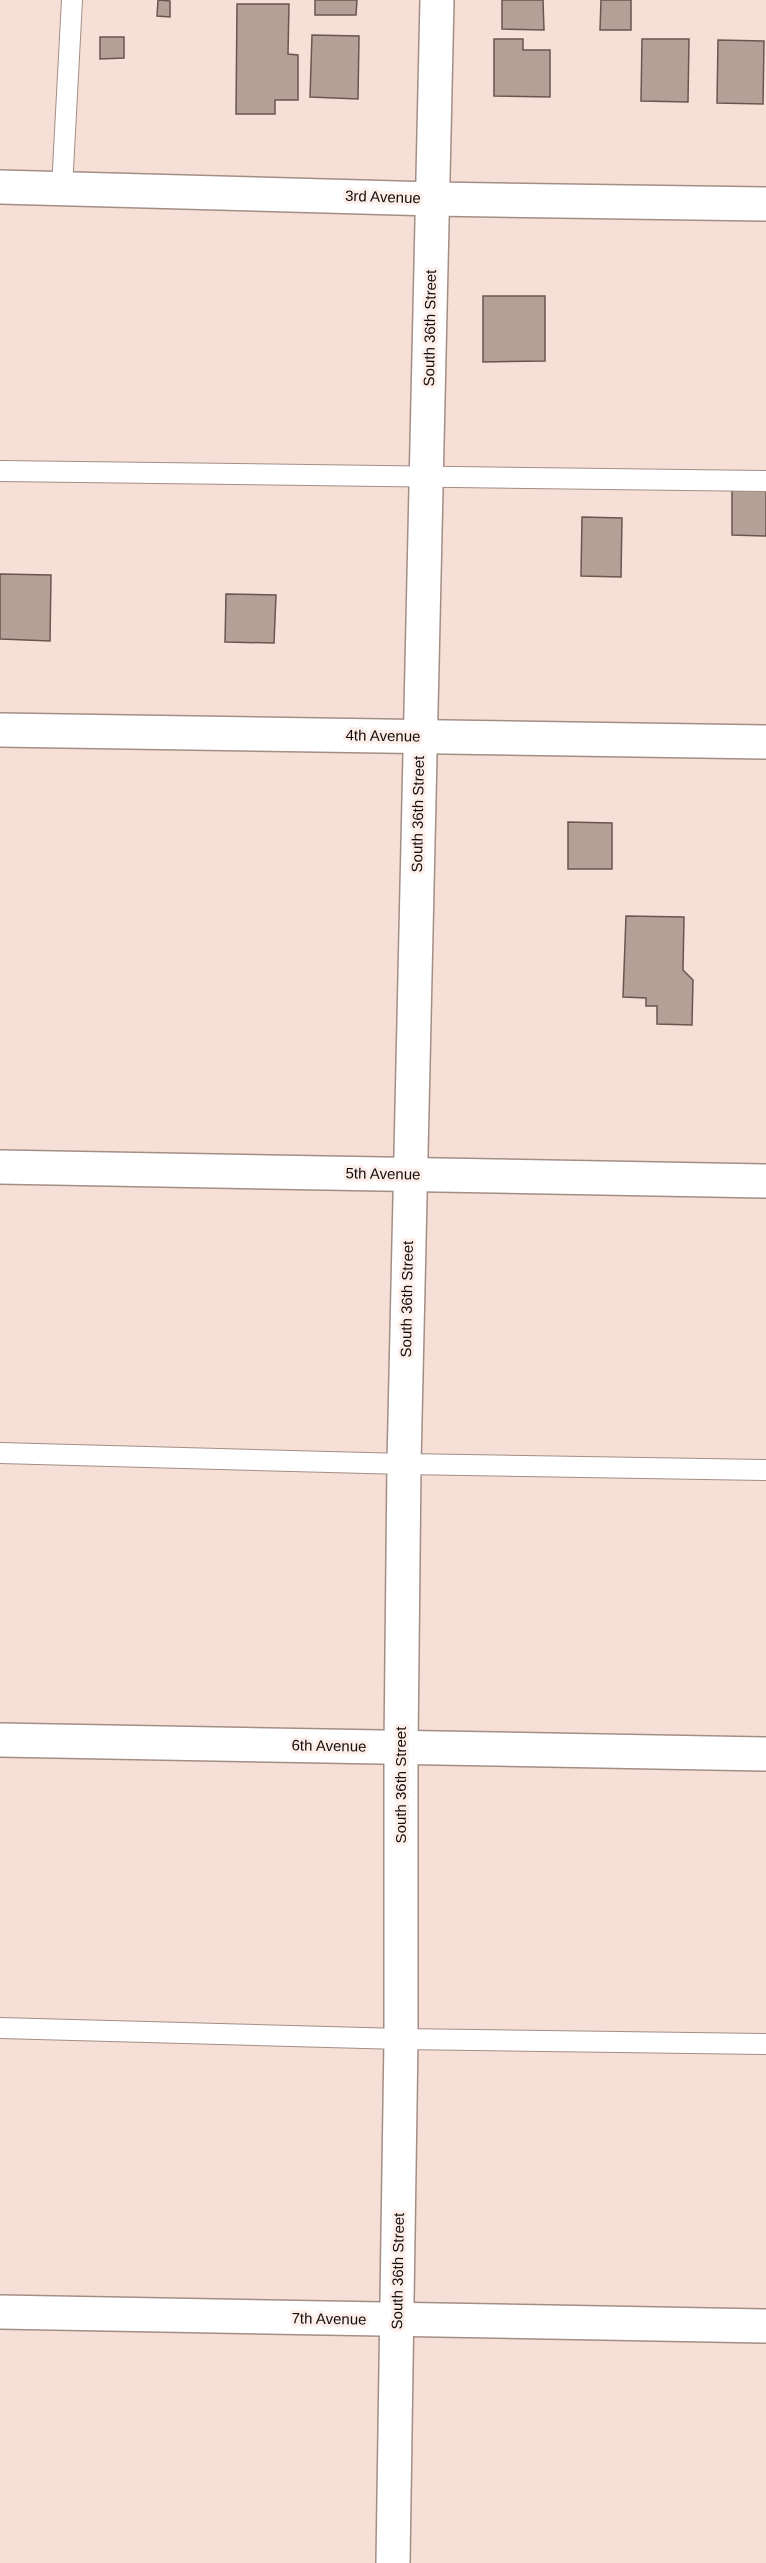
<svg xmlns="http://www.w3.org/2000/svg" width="766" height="2563" font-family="Arial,sans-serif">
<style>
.building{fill:#b5a098;stroke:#6a564f;stroke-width:1.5}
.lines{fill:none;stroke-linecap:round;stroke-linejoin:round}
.lane-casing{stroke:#a38e86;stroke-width:22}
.street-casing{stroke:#a38e86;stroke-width:36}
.secondary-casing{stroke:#a38e86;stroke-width:36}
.lane{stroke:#fff;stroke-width:20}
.street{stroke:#fff;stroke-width:33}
.secondary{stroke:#fff;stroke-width:33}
.labels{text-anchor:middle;stroke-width:6;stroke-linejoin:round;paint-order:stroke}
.street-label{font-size:15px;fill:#140c09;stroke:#fceee9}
</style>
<rect width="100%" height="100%" fill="#f6dfd6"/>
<g class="building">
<path d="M158,0l12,1v16l-13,-1z"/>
<path d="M315,0h42l-1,15h-41z"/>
<path d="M502,0h41l1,30 -42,-1z"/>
<path d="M601,0h30v30h-31z"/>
<path d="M237,4h52l-1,50 10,1v45h-23v14h-39z"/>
<path d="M312,35l47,1 -1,63 -48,-2z"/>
<path d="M100,37h24v21l-24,1z"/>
<path d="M494,39h29v11h27v47l-56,-1z"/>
<path d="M642,39h47l-1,63 -47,-1z"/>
<path d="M718,40l46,1 -1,63 -46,-1z"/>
<path d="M483,296h62v65l-62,1z"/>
<path d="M732,490h34v46l-34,-1z"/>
<path d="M582,517l40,1 -1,59 -40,-1z"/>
<path d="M0,574l51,1 -1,66 -50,-2z"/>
<path d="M226,594l50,1 -2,48 -49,-1z"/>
<path d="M568,822l44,1v46h-44z"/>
<path d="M626,916l58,1 -1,53 10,10 -1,45 -35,-1v-18h-11v-8l-23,-1z"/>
</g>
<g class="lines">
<defs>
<g id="lane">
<path d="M62,188l10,-188"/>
<path d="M0,471l766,10"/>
<path d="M0,1453l404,11 362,6"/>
<path d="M0,2028l401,11 365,5"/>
</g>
<g id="street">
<path d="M0,187l433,12 333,5"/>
<path d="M0,730l766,12"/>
<path d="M0,1740l766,14"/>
<path d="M0,2312l766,14"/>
<path d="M393,2563l8,-524v-292l3,-283 33,-1464"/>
</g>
<path id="secondary" d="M0,1167l766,14"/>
</defs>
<use href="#lane" class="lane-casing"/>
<use href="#street" class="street-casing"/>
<use href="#secondary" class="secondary-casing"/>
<use href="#lane" class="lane"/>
<use href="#street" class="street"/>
<use href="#secondary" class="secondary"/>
</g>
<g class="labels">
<g class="street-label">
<text transform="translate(383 197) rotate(2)" y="5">3rd Avenue</text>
<text transform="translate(430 328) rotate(-89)" y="5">South 36th Street</text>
<text transform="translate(383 736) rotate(1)" y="5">4th Avenue</text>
<text transform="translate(418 814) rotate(-89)" y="5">South 36th Street</text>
<text transform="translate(383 1174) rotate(1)" y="5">5th Avenue</text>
<text transform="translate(407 1299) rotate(-89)" y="5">South 36th Street</text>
<text transform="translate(329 1746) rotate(1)" y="5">6th Avenue</text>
<text transform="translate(401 1785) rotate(-90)" y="5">South 36th Street</text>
<text transform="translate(398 2271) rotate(-89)" y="5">South 36th Street</text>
<text transform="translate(329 2319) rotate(1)" y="5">7th Avenue</text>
</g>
</g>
</svg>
